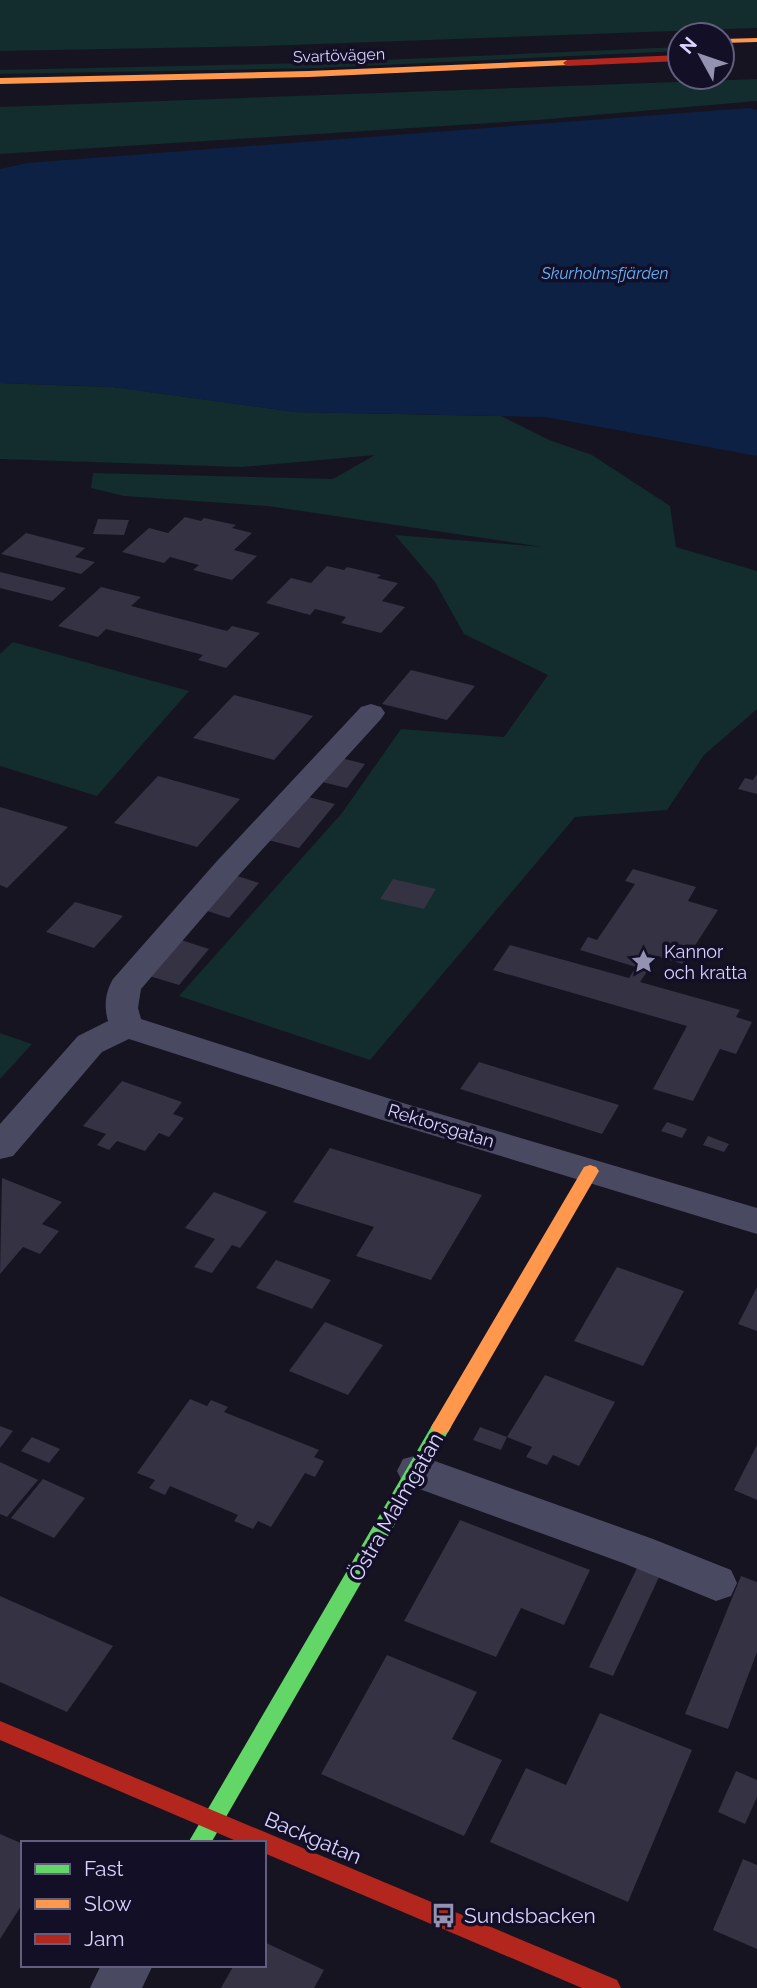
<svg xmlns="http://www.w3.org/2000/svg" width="757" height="1988" font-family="Raleway,sans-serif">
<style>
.green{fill:#132c2d}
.water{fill:#0d2144}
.building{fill:#343243}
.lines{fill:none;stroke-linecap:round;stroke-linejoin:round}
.street{fill:#4a4962;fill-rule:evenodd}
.fast{fill:#63d668;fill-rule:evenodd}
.slow{fill:#ff974d;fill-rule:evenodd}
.jam{fill:#b3261e;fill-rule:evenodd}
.labels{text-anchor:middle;stroke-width:7;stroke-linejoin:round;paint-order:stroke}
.far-street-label{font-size:16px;fill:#d9d4ff;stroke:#130f26}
.far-water-label{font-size:16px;font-style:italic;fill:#62b6ff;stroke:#130f26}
.poi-label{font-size:18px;fill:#d9d4ff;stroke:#130f26;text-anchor:start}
.street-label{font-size:18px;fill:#d9d4ff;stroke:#130f26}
.near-street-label{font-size:21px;fill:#d9d4ff;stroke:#130f26}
.near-poi-label{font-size:21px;fill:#d9d4ff;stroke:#130f26;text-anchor:start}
</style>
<rect width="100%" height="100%" fill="#161421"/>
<g class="green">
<path d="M0,0h757v28l-493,18 -264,5z"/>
<path d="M680,47v4l-362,17 -318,6v-4l314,-7z"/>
<path d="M757,79v22l-220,19 -537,34v-47z"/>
<path d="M0,383l113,4 183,25 205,4 48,24 43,15 78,51 6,41 81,24v138l-53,46 -37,55 -92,7 -205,243 -191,-64 163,-183 59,-84 103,8 44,-62 -84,-41 -29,-52 -40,-47 148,12 -275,-41 -144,-10 -33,-8 2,-15 240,6 42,-24 -133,12 -242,-8z"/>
<path d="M13,642l176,49 -92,105 -97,-30v-112z"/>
<path d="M0,1033l32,11 -32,35z"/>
</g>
<path class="water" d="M749,108l8,2v346l-211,-39 -251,-5 -182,-25 -113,-4v-214l27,-6z"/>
<g class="building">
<path d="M185,517l16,4 3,-3 32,7 -4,3 20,5 -18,17 23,6 -25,24 -39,-10 6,-5 -29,-8 -6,6 -42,-11 27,-24 19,5z"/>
<path d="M98,519l31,1 -5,15 -31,-1z"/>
<path d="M26,533l59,15 -10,9 20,5 -14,12 -80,-20z"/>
<path d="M327,566l17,4 3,-3 34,8 -4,3 21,5 -16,18 23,6 -24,26 -40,-10 5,-6 -31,-8 -5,6 -44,-12 25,-25 20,5z"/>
<path d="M0,572l66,16 -14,13 -52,-13z"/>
<path d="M101,587l40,10 -10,9 96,25 5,-5 28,7 -34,35 -28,-8 5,-5 -97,-26 -8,8 -40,-11z"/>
<path d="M411,670l64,16 -28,34 -65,-16z"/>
<path d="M234,695l79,21 -39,44 -81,-22z"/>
<path d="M337,757l28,7 -18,24 -29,-7z"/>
<path d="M757,774v20l-19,-5 7,-11 8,2z"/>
<path d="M158,776l82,23 -43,48 -83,-24z"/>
<path d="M301,795l34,9 -36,44 -35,-9z"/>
<path d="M0,807l68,20 -61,61 -7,-3z"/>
<path d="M633,869l63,18 -8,14 30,9 -35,54 -34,-10 -7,11 8,2 -10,15 100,28 -4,7 16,5 -16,32 -16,-5 -27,52 -40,-12 34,-63 -194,-56 17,-25 119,33 7,-11 -56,-17 8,-13 9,3 38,-56 -10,-3z"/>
<path d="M231,874l28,9 -30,35 -28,-9z"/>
<path d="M393,879l43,10 -12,20 -44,-10z"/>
<path d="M75,902l48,14 -29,32 -48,-16z"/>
<path d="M178,939l31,10 -30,36 -33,-10z"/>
<path d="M479,1062l140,43 -17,29 -142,-45z"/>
<path d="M122,1081l60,21 -9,12 11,4 -15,19 -10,-4 -14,18 -28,-10 -8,9 -12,-5 9,-11 -23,-8z"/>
<path d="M667,1122l20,7 -5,9 -21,-7z"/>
<path d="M708,1136l21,8 -5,8 -21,-7z"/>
<path d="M330,1148l152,47 -51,85 -75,-24 18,-29 -81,-25z"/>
<path d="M2,1178l60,24 -20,22 17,7 -19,23 -17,-7 -23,27z"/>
<path d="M214,1192l53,20 -27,36 -8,-3 -20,28 -18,-6 21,-28 -30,-11z"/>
<path d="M276,1260l55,20 -19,29 -56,-21z"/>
<path d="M617,1267l67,24 -41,75 -69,-25z"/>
<path d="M757,1287v44l-19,-7z"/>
<path d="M325,1322l58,23 -35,50 -59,-24z"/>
<path d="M545,1375l70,27 -36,64 -26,-11 -6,10 -21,-8 6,-10 -25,-10 -6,13 -28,-10 7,-13 27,10z"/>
<path d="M190,1399l17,7 4,-6 17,7 -4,5 95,38 -5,7 10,4 -9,16 -10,-4 -34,54 -13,-6 -5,8 -19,-8 4,-6 -68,-29 -5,9 -16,-7 6,-8 -18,-7z"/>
<path d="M0,1426l13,5 -13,17z"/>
<path d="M32,1437l28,12 -11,14 -28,-12z"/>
<path d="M757,1445v55l-23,-10z"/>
<path d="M0,1462l38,18 -31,37 -7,-3z"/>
<path d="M43,1479l42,19 -31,40 -43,-20z"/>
<path d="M460,1520l130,50 -26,55 -43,-17 -25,49 -92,-36z"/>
<path d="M637,1568l22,9 -46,99 -24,-9z"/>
<path d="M741,1576l16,6v70l-29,77 -43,-15z"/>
<path d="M0,1596l113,50 -46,66 -67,-30z"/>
<path d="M387,1655l90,37 -25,47 50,21 -38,76 -143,-62z"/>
<path d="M600,1713l92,37 -64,152 -138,-60 36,-74 40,17z"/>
<path d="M736,1771l21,9v17l-12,27 -27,-12z"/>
<path d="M0,1834l23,10v59l-23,36z"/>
<path d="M743,1859l14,6v84l-44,-19z"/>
<path d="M264,1942l60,28 -10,18h-93l13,-23h30z"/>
</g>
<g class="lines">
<g class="street">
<path d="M371,704l10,3 4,6 -4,6 -142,156 -98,114 -3,19 3,11 262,84 354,105v26l-378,-115 -250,-80 -27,13 -89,104 -13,3v-35l78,-88 30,-15c-4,-15 -3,-28 5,-42l104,-118 144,-154z"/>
<path d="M418,1455l235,84 78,31 6,13 -6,13 -15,5 -93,-38 -220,-80 -6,-12 6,-12z"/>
<path d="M101,1965h52l-11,23h-52z"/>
</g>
<path class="fast" d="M441,1420l7,2 3,5 -3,5 -237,411h-23l246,-421z"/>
<g class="slow">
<path d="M757,38v4l-35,1v-4z"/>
<path d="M567,60l4,3 -1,2 -261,12 -309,7v-6l309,-7z"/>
<path d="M590,1165l6,2 3,4 -151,261 -7,2 -7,-2 -3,-5 3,-5 150,-255z"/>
</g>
<g class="jam">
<path d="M680,55v6l-113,5 -4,-3 4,-3z"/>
<path d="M0,1721l617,259 4,8h-39l-318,-135v-10h-23l-241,-103z"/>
</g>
</g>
<defs>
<symbol id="sight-bare" viewBox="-9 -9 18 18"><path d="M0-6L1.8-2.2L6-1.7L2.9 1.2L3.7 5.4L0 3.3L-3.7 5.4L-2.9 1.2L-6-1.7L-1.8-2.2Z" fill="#9591b1" stroke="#130f26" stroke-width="2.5" paint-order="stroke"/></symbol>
<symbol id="bus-bare" viewBox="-9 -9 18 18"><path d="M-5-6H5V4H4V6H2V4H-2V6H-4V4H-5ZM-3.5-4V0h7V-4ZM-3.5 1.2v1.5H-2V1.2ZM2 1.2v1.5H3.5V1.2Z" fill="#9591b1" stroke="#130f26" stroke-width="2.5" paint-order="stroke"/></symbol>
</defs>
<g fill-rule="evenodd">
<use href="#sight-bare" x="626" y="944" width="35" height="35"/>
<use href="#bus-bare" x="426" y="1898" width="35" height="35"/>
</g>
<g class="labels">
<g class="far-street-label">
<text transform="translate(339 55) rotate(-2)" y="6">Svartövägen</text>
</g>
<g class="far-water-label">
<text x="605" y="279">Skurholmsfjärden</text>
</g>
<g class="poi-label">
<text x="664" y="958">Kannor<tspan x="664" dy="21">och kratta</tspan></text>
</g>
<g class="street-label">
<text transform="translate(441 1126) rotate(17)" y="6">Rektorsgatan</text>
</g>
<g class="near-street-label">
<text transform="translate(396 1507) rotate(-60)" y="7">Östra Malmgatan</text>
<text transform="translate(313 1838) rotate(23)" y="7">Backgatan</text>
</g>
<g class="near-poi-label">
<text x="464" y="1923">Sundsbacken</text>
</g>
</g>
<rect x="21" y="1841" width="245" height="126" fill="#130f26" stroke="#625e7d" stroke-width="2"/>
<rect x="35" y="1864" width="35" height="10" fill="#63d668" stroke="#625e7d" stroke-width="2"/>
<text x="84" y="1876" font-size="21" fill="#d9d4ff">Fast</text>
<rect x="35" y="1899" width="35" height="10" fill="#ff974d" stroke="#625e7d" stroke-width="2"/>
<text x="84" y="1911" font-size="21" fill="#d9d4ff">Slow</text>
<rect x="35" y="1934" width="35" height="10" fill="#b3261e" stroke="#625e7d" stroke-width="2"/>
<text x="84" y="1946" font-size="21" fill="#d9d4ff">Jam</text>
<g transform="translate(701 56) rotate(310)"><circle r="33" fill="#130f26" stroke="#625e7d" stroke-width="2"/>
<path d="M0-5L12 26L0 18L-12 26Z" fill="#9591b1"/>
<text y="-10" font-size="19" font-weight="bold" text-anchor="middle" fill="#d9d4ff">N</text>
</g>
</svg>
